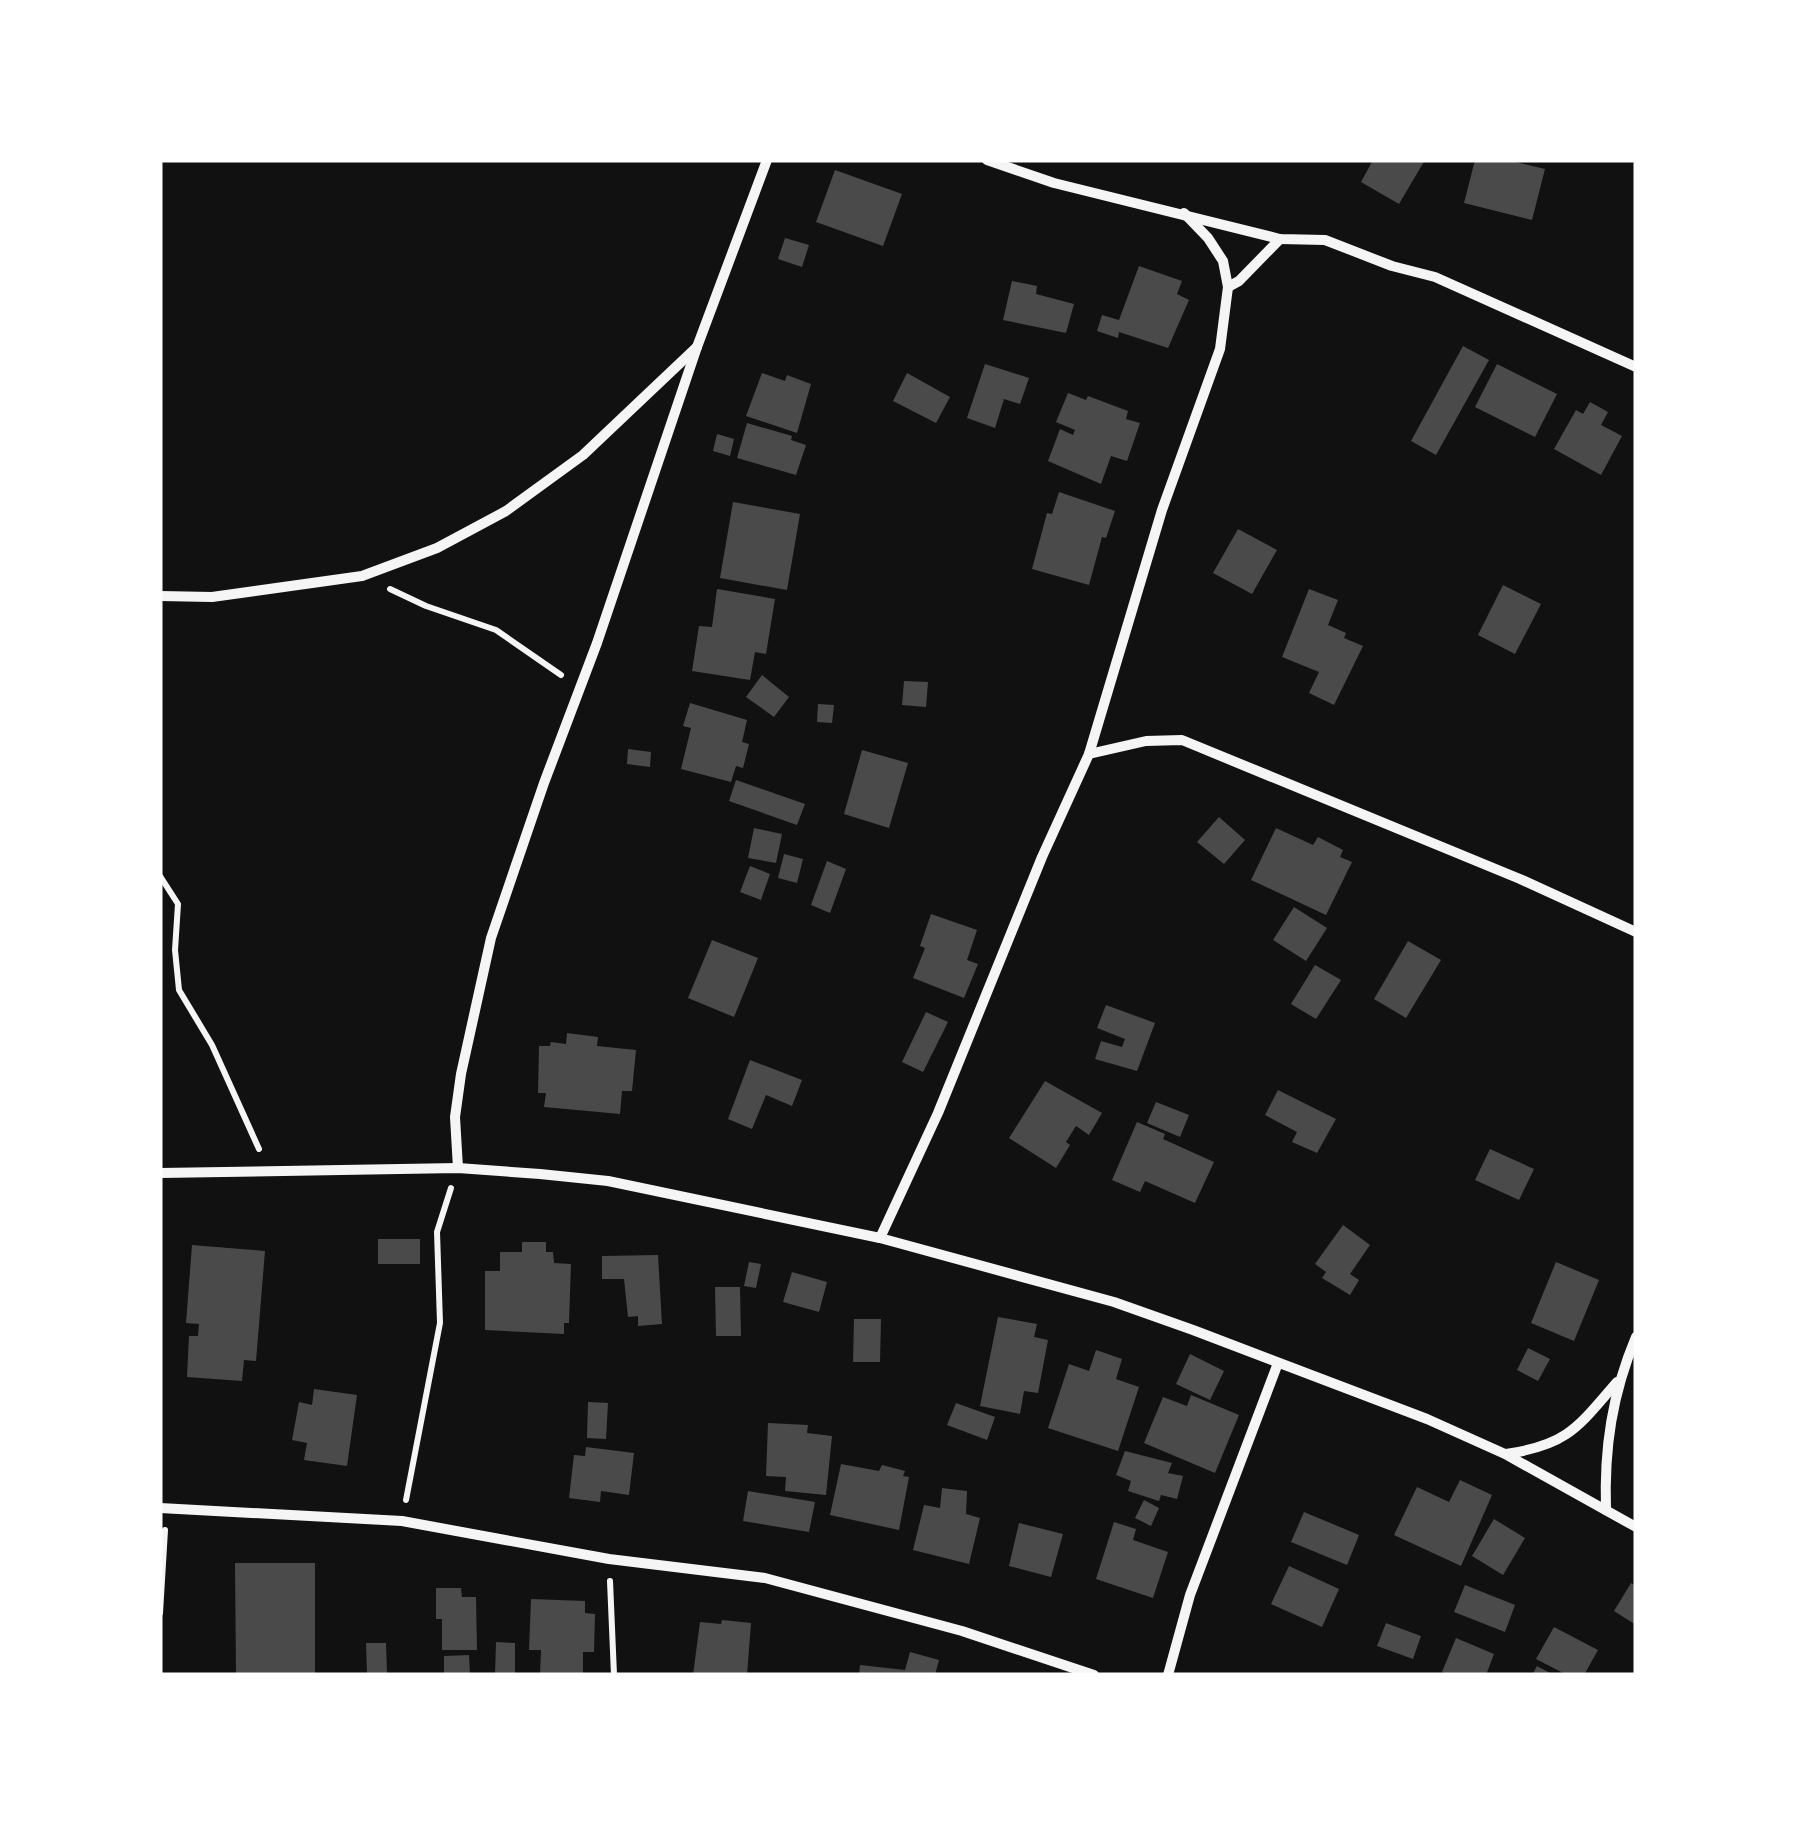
<svg xmlns="http://www.w3.org/2000/svg" width="1796" height="1835" font-family="Jost,sans-serif">
<style>
.building{fill:#4a4a4a}
.lines{fill:none;stroke-linecap:round;stroke-linejoin:round}
.path{stroke:#f5f5f5;stroke-width:6}
.minor{stroke:#f5f5f5;stroke-width:10}
</style>
<rect width="100%" height="100%" fill="#111"/>
<g class="building">
<path d="M1373,160h52l-26,44 -38,-22z"/>
<path d="M1475,160h32l38,9 -13,51 -68,-17z"/>
<path d="M835,170l67,24 -19,52 -67,-24z"/>
<path d="M785,238l24,7 -7,22 -24,-8z"/>
<path d="M1139,266l43,15 -5,13 12,6 -21,48 -49,-16 -1,6 -21,-7 5,-16 17,5z"/>
<path d="M1012,281l25,5 -1,8 38,10 -8,29 -63,-13z"/>
<path d="M1463,346l26,14 -53,95 -25,-14z"/>
<path d="M985,364l44,14 -9,26 -16,-5 -9,29 -28,-10z"/>
<path d="M1497,364l60,30 -22,43 -60,-30z"/>
<path d="M762,373l23,8 2,-6 24,9 -14,49 -51,-17z"/>
<path d="M907,373l43,24 -14,26 -43,-22z"/>
<path d="M1068,393l18,7 2,-4 40,15 -2,8 14,4 -13,38 -16,-5 -10,28 -53,-23 12,-32 13,6 2,-5 -19,-8z"/>
<path d="M1590,402l18,10 -7,13 21,11 -21,39 -47,-26 22,-39 7,4z"/>
<path d="M747,423l45,13 -1,4 15,5 -10,30 -59,-17z"/>
<path d="M717,434l17,5 -4,17 -17,-5z"/>
<path d="M1059,492l56,19 -9,27 -4,-1 -13,48 -57,-16 15,-56 5,1z"/>
<path d="M733,502l67,12 -13,76 -67,-12z"/>
<path d="M1238,529l39,21 -25,44 -39,-21z"/>
<path d="M1503,585l38,19 -26,50 -37,-19z"/>
<path d="M717,589l58,10 -9,55 -11,-2 -5,28 -58,-9 7,-45 13,1z"/>
<path d="M1309,589l29,11 -10,25 18,8 -2,5 19,8 -29,59 -25,-12 10,-21 -37,-15z"/>
<path d="M762,675l27,22 -15,20 -28,-20z"/>
<path d="M904,681l24,1 -2,25 -24,-2z"/>
<path d="M690,703l57,17 -5,22 7,2 -6,24 -7,-2 -5,16 -50,-13 10,-41 -8,-2z"/>
<path d="M818,704l16,1 -2,18 -15,-1z"/>
<path d="M628,749l23,3 -1,15 -23,-3z"/>
<path d="M862,750l46,13 -19,65 -45,-14z"/>
<path d="M736,780l69,24 -8,21 -68,-24z"/>
<path d="M1219,817l26,23 -21,24 -27,-22z"/>
<path d="M754,828l28,6 -6,29 -28,-5z"/>
<path d="M1276,828l37,17 5,-8 25,13 -3,7 12,5 -26,53 -75,-35z"/>
<path d="M784,854l19,5 -6,24 -19,-5z"/>
<path d="M827,861l19,8 -16,44 -19,-8z"/>
<path d="M750,866l20,8 -9,26 -21,-8z"/>
<path d="M1294,907l33,21 -21,33 -33,-21z"/>
<path d="M931,914l46,16 -10,30 11,4 -14,34 -51,-20 12,-30 -5,-2z"/>
<path d="M712,940l46,18 -24,59 -46,-19z"/>
<path d="M1408,941l33,19 -35,58 -32,-19z"/>
<path d="M1315,965l26,15 -25,39 -25,-15z"/>
<path d="M1106,1005l49,18 -18,48 -42,-12 6,-18 21,6 3,-8 -28,-11z"/>
<path d="M926,1012l22,10 -25,50 -21,-10z"/>
<path d="M567,1033l31,4 -1,9 39,4 -4,41h-10l-2,23 -76,-7 2,-14h-8l1,-47h11l1,-4 15,2z"/>
<path d="M750,1060l52,20 -10,26 -26,-11 -14,34 -24,-10z"/>
<path d="M1045,1081l57,32 -13,22 -13,-9 -10,16 4,3 -14,23 -47,-30z"/>
<path d="M1278,1090l58,29 -19,34 -25,-11 5,-10 -32,-17z"/>
<path d="M1156,1102l33,13 -9,22 -33,-14z"/>
<path d="M1137,1122l28,12 -2,5 51,23 -19,41 -50,-22 -5,11 -28,-12z"/>
<path d="M1490,1149l44,20 -15,31 -44,-20z"/>
<path d="M1343,1225l27,20 -20,29 9,6 -9,15 -28,-17 4,-6 -11,-8z"/>
<rect x="378" y="1239" width="42" height="25"/>
<path d="M522,1242h24v10h7l1,11 17,1 -2,59h-5v11l-79,-4v-59h15v-19h22z"/>
<path d="M192,1245l73,6 -9,110 -12,-1 -2,21 -55,-4 2,-41h9l1,-12 -13,-1z"/>
<path d="M658,1255l4,69 -24,2v-10l-10,1 -4,-38h-22v-23z"/>
<path d="M749,1262l12,2 -5,24 -12,-2z"/>
<path d="M1556,1262l43,18 -25,61 -43,-18z"/>
<path d="M792,1272l35,10 -8,30 -36,-10z"/>
<path d="M715,1287h25l1,49h-25z"/>
<path d="M998,1317l39,7 -3,13 14,3 -10,53 -14,-2 -4,23 -40,-8z"/>
<path d="M854,1319h27l-1,43h-27z"/>
<path d="M1528,1348l22,11 -12,22 -21,-11z"/>
<path d="M1096,1350l26,9 -6,20 23,8 -21,64 -70,-23 21,-64 20,7z"/>
<path d="M1190,1354l34,17 -14,29 -34,-16z"/>
<path d="M314,1389l43,6 -10,71 -43,-6 3,-17 -15,-3 7,-38 13,3z"/>
<path d="M1191,1395l48,20 -24,58 -71,-30 19,-46 24,9z"/>
<path d="M588,1402l20,1 -2,36 -19,-1z"/>
<path d="M956,1403l39,14 -8,23 -40,-15z"/>
<path d="M768,1423l40,2 -1,8 25,3 -6,59 -41,-4 1,-14 -20,-1z"/>
<path d="M586,1447l48,6 -5,42 -28,-4 -1,11 -31,-4 5,-43 11,1z"/>
<path d="M1125,1451l47,12 -4,10 15,3 -6,23 -16,-4 -2,6 -31,-10 3,-10 -15,-6z"/>
<path d="M841,1464l38,7 3,-6 23,6 -2,5 6,1 -10,53 -69,-15z"/>
<path d="M1460,1480l32,15 -31,71 -67,-31 23,-48 32,15z"/>
<path d="M942,1488l25,3 -1,23 14,4 -11,46 -56,-14 11,-45 16,3z"/>
<path d="M748,1491l67,11 -6,30 -66,-11z"/>
<path d="M1144,1500l15,8 -8,18 -16,-8z"/>
<path d="M1304,1512l55,23 -12,30 -56,-23z"/>
<path d="M1494,1519l31,19 -22,37 -31,-19z"/>
<path d="M1114,1522l22,7 -3,11 35,12 -15,46 -57,-19z"/>
<path d="M1019,1523l44,11 -12,43 -42,-11z"/>
<path d="M235,1563h80v112h-79z"/>
<path d="M1289,1566l50,23 -17,38 -51,-23z"/>
<path d="M1631,1583l5,3v39l-22,-14z"/>
<path d="M1465,1585l50,20 -10,27 -51,-20z"/>
<path d="M436,1588h25l1,9h14l1,53h-35v-31h-6z"/>
<path d="M531,1599l54,2v12l10,1 -1,38h-11v23h-43l1,-25h-12z"/>
<path d="M722,1620l29,3 -4,52h-54l7,-53 21,2z"/>
<path d="M1386,1623l35,13 -8,23 -36,-13z"/>
<path d="M1554,1627l44,23 -14,25h-17l-31,-16z"/>
<path d="M1456,1638l38,16 -8,21h-36l-8,-3z"/>
<path d="M496,1642l19,1v32h-20z"/>
<path d="M366,1643h20l1,32h-20z"/>
<path d="M910,1652l29,8 -4,15h-76l1,-10 45,5z"/>
<path d="M469,1655l1,20h-26v-19z"/>
<path d="M1537,1666l17,9h-22z"/>
</g>
<g class="lines">
<g class="path">
<path d="M390,589l36,17 70,24 65,45"/>
<path d="M160,876l18,28 -3,46 4,40 33,55 47,104"/>
<path d="M406,1500l34,-177 -3,-91 14,-44"/>
<path d="M610,1581l4,94"/>
<path d="M160,1613l5,-83"/>
</g>
<g class="minor">
<path d="M987,160l67,23 226,56 45,1 67,26 43,11 201,90"/>
<path d="M1228,287l11,-6 41,-42"/>
<path d="M160,596l52,1 150,-21 75,-28 69,-37 77,-56 114,-108"/>
<path d="M1089,754l57,-13 36,-1 338,139 116,53"/>
<path d="M458,1168l-3,-51 6,-43 30,-136 53,-155 53,-140 100,-296 70,-187"/>
<path d="M160,1173l298,-5 82,6 68,7 272,57 234,64 79,28 234,89 78,35 131,73"/>
<path d="M880,1238l58,-125 104,-256 47,-103 73,-244 58,-161 8,-62 -5,-26 -15,-23 -24,-25"/>
<path d="M1506,1454c62,-9 72,-27 111,-72"/>
<path d="M160,1508l242,13 207,38 156,19 197,53 132,44"/>
<path d="M1606,1510c-2,-62 6,-116 30,-173"/>
<path d="M1168,1675l22,-80 88,-232"/>
</g>
</g>
<rect width="1796" height="1835" fill="none" stroke="#ffffff" stroke-width="325"/>
</svg>
